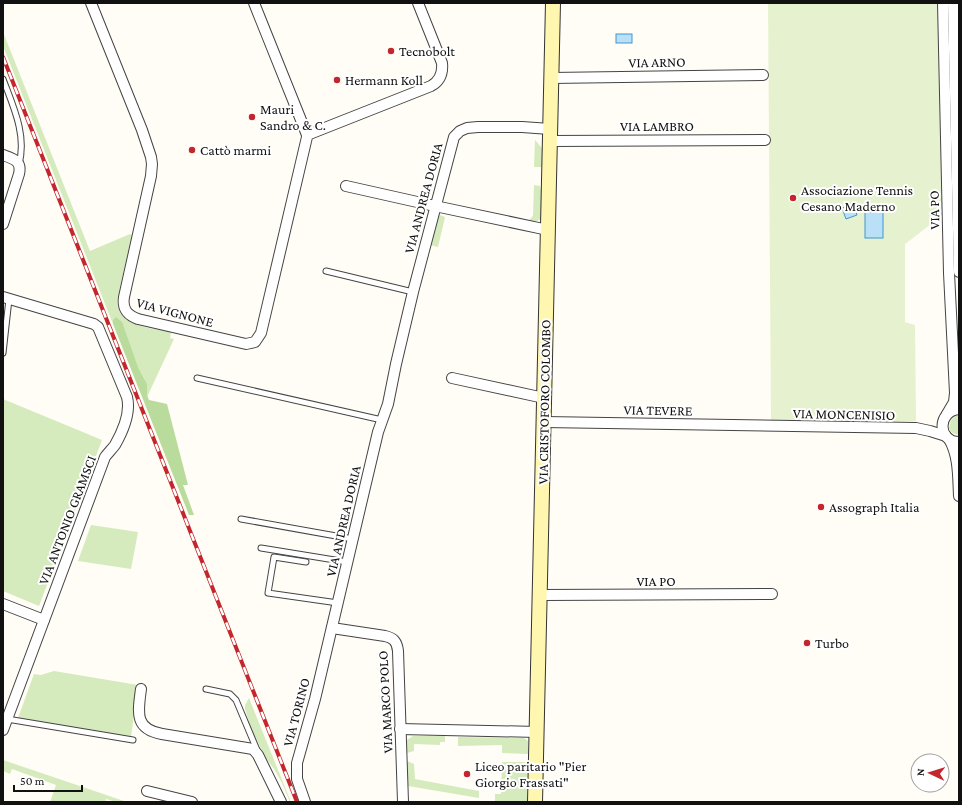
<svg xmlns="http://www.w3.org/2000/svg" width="962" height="805" font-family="'Crimson Pro',serif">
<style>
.green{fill:#d5ebbd}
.forest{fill:#b9dc9c}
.pitch{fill:#e6f2cf}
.water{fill:#b9e0f7;stroke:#3f96cf}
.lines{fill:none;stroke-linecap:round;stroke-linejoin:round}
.lane-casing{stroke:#444;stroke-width:7}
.street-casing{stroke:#444;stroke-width:12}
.secondary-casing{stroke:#333;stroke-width:16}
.lane{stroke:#fff;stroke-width:5}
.street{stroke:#fff;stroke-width:10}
.secondary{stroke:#fff6b0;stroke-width:14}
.rail-casing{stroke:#c4262e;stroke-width:4}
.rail{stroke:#fff;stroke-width:2.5;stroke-dasharray:8;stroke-linecap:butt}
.poi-dot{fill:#c4262e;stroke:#fff;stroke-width:1.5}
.labels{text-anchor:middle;stroke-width:4;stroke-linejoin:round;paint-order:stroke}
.poi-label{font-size:14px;fill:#111;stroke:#fff;text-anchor:start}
.street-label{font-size:14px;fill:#111;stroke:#fff}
</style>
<rect width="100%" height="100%" fill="#fffdf5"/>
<g class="green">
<path d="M3,32l87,219 40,-17 2,1 -15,65c-1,27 35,28 54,32l-1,6 4,1 -27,58 -2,-17 -7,-13 -4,-10 -21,-35v2l-110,-278z"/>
<path d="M535,140l7,8v19h-8z"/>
<path d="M534,185l6,1 3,13 -1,19c-5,4 -8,4 -14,3l5,-5z"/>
<path d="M440,215l5,2 -7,30 -8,-2 6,-27z"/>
<path d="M3,399l99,41 -63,166 -36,-15z"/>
<path d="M955,416h4v19l-7,-2 -3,-5 2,-8z"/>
<path d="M91,525l47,7 -7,37 -53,-8z"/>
<path d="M54,671l84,14 -7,52 -113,-19 16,-44 7,1z"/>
<path d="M249,698l42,104h-1l-8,-19 -8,-14 -9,-12 -14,-29 -6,-19v-4z"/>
<path d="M413,736h32v6h-5v3l-26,-1v7l-7,2v-13z"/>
<path d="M458,737l66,1 4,3v13l-26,-1v-8l-44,1z"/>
<path d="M3,760l124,42h-11l-10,-3 -1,3h-55l6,-17 -44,-16 -2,5 -7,-3z"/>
<path d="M407,761l7,3 1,15 64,12v7l-71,-12z"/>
<path d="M502,762h26l-1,40 -32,-1v-7h6z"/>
</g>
<path class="forest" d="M116,317l6,5 16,45 9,17v11l2,5 18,4 21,81h-5l11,30h-5l-76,-191v-4z"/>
<path class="pitch" d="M768,3h170l5,212 -38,29v78l10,3 1,96 -145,1z"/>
<g class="water">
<rect x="616" y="34" width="16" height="9"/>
<path d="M853,204l4,11 -11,4 -4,-11z"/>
<rect x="865" y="212" width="18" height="26"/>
</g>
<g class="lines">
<defs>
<g id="lane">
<path d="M3,79c10,27 24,56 16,85"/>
<path d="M326,271l87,21"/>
<path d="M3,353l6,-54"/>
<path d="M197,378l185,42"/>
<path d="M241,519l112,20"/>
<path d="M261,548l86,14"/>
<path d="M306,562l-32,-5 -6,36 70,10"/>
<path d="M206,689l24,5 6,6 21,50"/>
<path d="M7,719l126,21"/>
</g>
<g id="street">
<path d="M91,3l51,127 9,27 1,7 -1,12 -27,121c-2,12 3,18 14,22l108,25 9,-2 6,-9 46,-196v-2l124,-49c9,-5 12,-13 11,-23l-24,-60"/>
<path d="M254,3l53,132"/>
<path d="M943,3l6,270 6,120 -1,9 -7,12"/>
<path d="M953,3l6,269"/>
<path d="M551,78l212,-3"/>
<path d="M550,141l215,-1"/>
<path d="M3,155c11,4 19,6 16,19l-16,50"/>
<path d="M346,186l89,20 113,24"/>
<path d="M3,297l91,27 4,3 29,70c4,16 -4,34 -12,48 -3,4 -7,8 -10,12l-102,273"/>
<path d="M452,378l92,20"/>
<path d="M959,409c-22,2 -22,33 0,33"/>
<path d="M544,422l372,6 14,3 16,5"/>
<path d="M949,439c10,17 9,38 10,57"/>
<path d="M540,595l232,-1"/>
<path d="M3,604l41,16"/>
<path d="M332,628l53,8c9,2 12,6 13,15l5,151"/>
<path d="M141,689c-3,23 -7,40 21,45l91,15 5,6 23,47"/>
<path d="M400,729l137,3"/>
<path d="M147,791l45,11"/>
<path d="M305,802l-8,-23v-16l18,-64 63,-267 10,-28 8,-40 17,-72 41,-155 6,-6 7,-3 11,-1h44l28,2"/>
</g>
<path id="secondary" d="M535,802l18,-799"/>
</defs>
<use href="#lane" class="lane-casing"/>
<use href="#street" class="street-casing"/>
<use href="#secondary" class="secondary-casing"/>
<use href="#lane" class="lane"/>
<use href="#street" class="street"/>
<use href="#secondary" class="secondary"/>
<defs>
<path id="rail" d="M3,57l294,745"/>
</defs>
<use href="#rail" class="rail-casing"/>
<use href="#rail" class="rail"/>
</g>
<g class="poi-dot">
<circle cx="391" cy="51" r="4"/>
<circle cx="337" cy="80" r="4"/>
<circle cx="252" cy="117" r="4"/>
<circle cx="192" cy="150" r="4"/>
<circle cx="793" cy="198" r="4"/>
<circle cx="821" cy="507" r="4"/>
<circle cx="807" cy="643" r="4"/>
<circle cx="467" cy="774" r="4"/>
</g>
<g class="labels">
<g class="poi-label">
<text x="399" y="56">Tecnobolt</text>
<text x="345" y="85">Hermann Koll</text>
<text x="260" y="114">Mauri<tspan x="260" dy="16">Sandro &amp; C.</tspan></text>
<text x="200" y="155">Cattò marmi</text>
<text x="801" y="195">Associazione Tennis<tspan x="801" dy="16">Cesano Maderno</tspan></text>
<text x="829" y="512">Assograph Italia</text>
<text x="815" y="648">Turbo</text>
<text x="475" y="771">Liceo paritario "Pier<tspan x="475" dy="16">Giorgio Frassati"</tspan></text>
</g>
<g class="street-label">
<text transform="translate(657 62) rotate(-1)" y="5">VIA ARNO</text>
<text x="657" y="131">VIA LAMBRO</text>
<text transform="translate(423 198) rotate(-75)" y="5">VIA ANDREA DORIA</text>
<text transform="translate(934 210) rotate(-91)" y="5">VIA PO</text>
<text transform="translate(175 312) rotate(15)" y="5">VIA VIGNONE</text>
<text transform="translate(544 402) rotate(-89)" y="5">VIA CRISTOFORO COLOMBO</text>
<text transform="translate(658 410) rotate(1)" y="5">VIA TEVERE</text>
<text transform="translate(844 414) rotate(1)" y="5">VIA MONCENISIO</text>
<text transform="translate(67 520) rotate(-69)" y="5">VIA ANTONIO GRAMSCI</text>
<text transform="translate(343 521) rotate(-77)" y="5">VIA ANDREA DORIA</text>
<text x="656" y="586">VIA PO</text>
<text transform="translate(385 702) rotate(-93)" y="5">VIA MARCO POLO</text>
<text transform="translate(296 712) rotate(-75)" y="5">VIA TORINO</text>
</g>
</g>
<rect width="962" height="805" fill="none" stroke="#111111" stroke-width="8"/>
<g transform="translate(930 773) rotate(274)"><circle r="19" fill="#ffffff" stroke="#a0a0a0"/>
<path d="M0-3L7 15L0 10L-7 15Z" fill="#c4262e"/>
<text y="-6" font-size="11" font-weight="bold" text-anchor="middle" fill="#111111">N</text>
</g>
<path d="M14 785v6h68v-6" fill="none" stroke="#111111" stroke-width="2"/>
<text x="20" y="785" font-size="12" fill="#111111" stroke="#ffffff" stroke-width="3" paint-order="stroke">50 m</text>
</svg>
